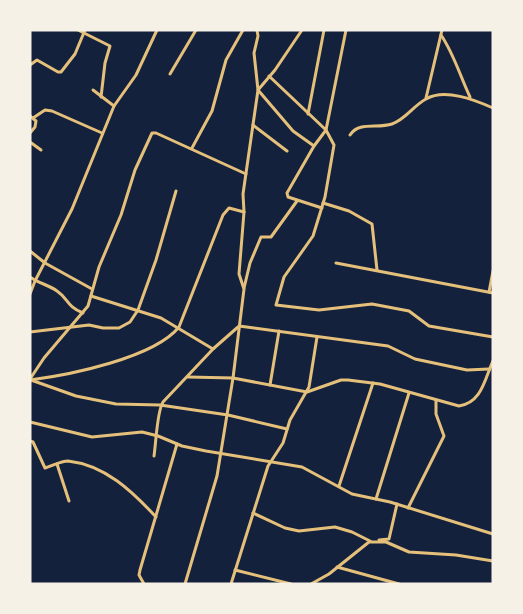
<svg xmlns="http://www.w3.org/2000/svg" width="523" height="614" font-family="'Work Sans',sans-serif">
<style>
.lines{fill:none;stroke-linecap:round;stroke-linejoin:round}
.minor{stroke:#e5c07b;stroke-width:3}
</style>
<rect width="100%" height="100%" fill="#14213d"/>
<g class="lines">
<g class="minor">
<path d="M78,30l32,16 -5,17 -4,34"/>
<path d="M302,30l-27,40 -17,20 35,41 21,15"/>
<path d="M441,35c13,19 19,41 29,62"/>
<path d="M30,65l7,-5 21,12h3l14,-18 10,-24"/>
<path d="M170,74l26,-44"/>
<path d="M269,76l57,54 8,15 -9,52 -12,39 -29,41 -8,28 43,5 53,-6 37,7 20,15 64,11"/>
<path d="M93,90l21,16"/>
<path d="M426,98l16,-68"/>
<path d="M308,114l16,-84"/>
<path d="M30,116l6,5 -1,6 -5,6"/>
<path d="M33,118l12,-8 7,1 50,22"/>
<path d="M253,125l34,26"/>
<path d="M350,135c9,-14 27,-6 42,-11 14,-5 21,-18 34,-25 19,-11 49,1 67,9"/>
<path d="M30,142l11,8"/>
<path d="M192,148l20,-37 14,-51 17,-30"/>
<path d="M323,203l26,8 23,13 5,46"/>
<path d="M322,208l-34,-11 -1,-4 27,-47 12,-16 20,-100"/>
<path d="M30,251l15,12 47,26"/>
<path d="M336,263l157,30"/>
<path d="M30,277c8,6 19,8 27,14 12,8 9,15 26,22"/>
<path d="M244,288l6,-25 11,-26h10l26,-36"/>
<path d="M489,292l4,-21"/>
<path d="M30,294l5,-13 37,-72 42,-103 22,-31 21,-45"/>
<path d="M91,296l70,22 52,31"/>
<path d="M239,326l149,20 27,13 52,11 22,-1"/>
<path d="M30,332l59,-7 14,3h16l11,-6 8,-12 18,-50 20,-69"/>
<path d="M188,377l45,1 74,14 34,-12h7l32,4 79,22c23,-3 26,-28 34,-45"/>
<path d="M30,379l14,-21 44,-52 11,-39 22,-52 14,-45 17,-37h4l90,41"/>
<path d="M30,380c39,-5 124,-22 149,-53l44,-112 6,-7 15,4"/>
<path d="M31,380l45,16 40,8 44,1 68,10 59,14"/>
<path d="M270,385l9,-54"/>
<path d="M30,422l62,15 50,-5 16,4 24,10 24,5 96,16 50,27 38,8 103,32"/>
<path d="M30,441l3,1 12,26c7,-2 16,-7 23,-7 37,4 64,30 88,56"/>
<path d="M154,456c2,-13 3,-45 9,-54l50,-53 25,-22"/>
<path d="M57,464l12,37"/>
<path d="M339,486l34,-103"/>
<path d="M376,499l33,-106"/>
<path d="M408,508l36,-72 -8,-22v-14"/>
<path d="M253,513l32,15 14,3 36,-4 17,5 18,9"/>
<path d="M379,540l10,-1 8,-35"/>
<path d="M337,567l62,17"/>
<path d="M235,570l56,14"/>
<path d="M144,584l-5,-9 1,-5 37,-126"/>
<path d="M185,584l32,-108 16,-98 11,-89 -5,-15 5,-62 -1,-18 15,-104 -4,-37 4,-17 -1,-6"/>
<path d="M231,584l37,-118 15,-23 7,-23 19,-33 8,-50"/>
<path d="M311,584l18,-10 40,-32h17l23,10 47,3 37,6"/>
</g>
</g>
<rect width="523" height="614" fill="none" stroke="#f6f1e7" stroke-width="63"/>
</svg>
